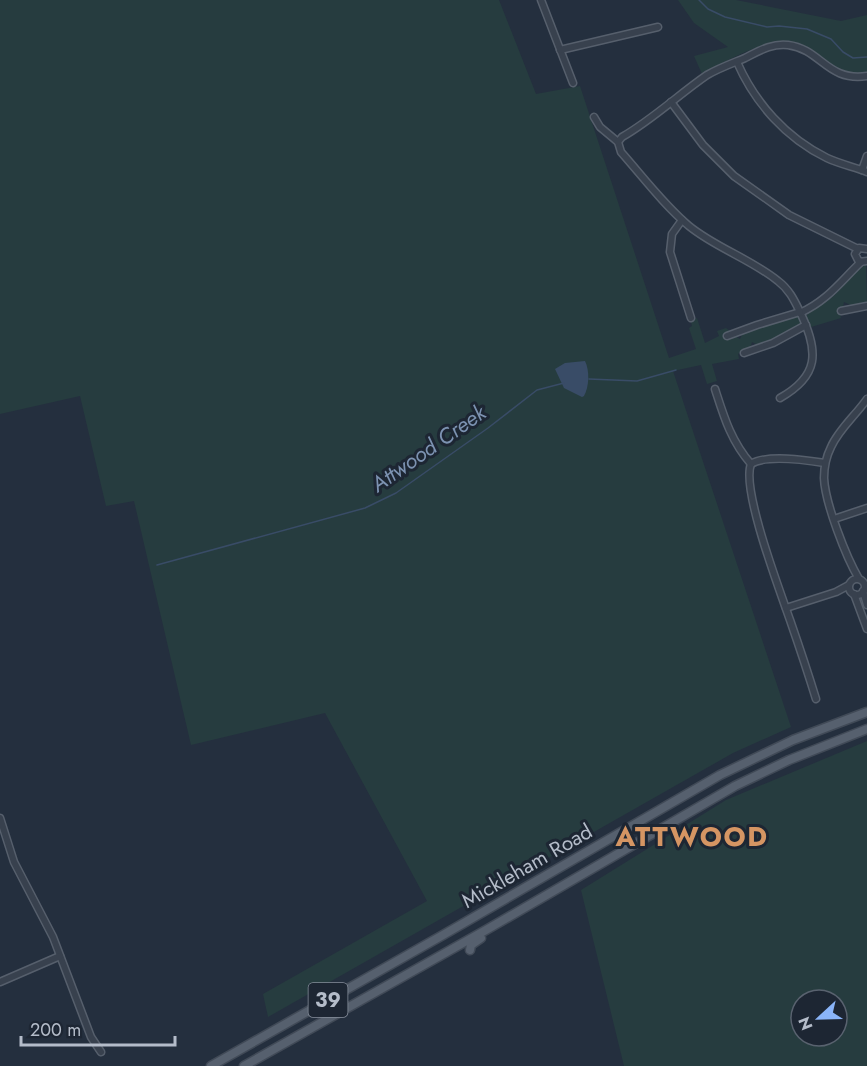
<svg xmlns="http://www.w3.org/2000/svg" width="867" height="1066" font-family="Jost,sans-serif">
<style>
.green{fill:#263c3f;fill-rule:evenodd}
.water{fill:#394c67}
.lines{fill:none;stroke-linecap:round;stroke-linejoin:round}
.stream{stroke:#394c67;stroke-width:1.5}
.minor-casing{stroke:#565f6c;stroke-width:9}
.major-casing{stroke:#414a57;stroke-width:11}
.minor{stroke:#38414e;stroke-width:6}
.major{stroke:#56606e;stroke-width:8}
.labels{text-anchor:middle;stroke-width:6;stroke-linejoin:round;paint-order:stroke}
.shield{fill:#1d2633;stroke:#878f9c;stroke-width:1.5}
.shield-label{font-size:20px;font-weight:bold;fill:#b4bcc9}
.street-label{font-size:21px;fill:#b4bcc9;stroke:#1d2633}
.water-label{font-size:22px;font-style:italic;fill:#7c92b1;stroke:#1d2633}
.district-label{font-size:27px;font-weight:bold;letter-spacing:1.5px;fill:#d59563;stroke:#1d2633}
</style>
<rect width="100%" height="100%" fill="#242f3e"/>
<g class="green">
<path d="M0,0h499l37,94 44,-8 89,272 27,-9 -7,-21 3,-2 -1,-5 6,-3 8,25 14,-7 -2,-5 9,-3 4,3 -2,4 1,3 6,-2 5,3 4,-8 55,-16 4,9 -18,11 -27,10 -6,-3 -2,6 -7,2 -5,4 1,5 -27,5 5,17 -10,3 -6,-19 -28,6 118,356 -58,26 -465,264 -5,-23 164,-93 -102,-188 -134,32 -57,-244 -28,5 -26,-110 -80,18z"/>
<path d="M678,0h58l105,21 26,-6v57c-34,8 -46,-24 -75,-30 -26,-4 -68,20 -90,32l-8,-18 34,-9 -34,-24z"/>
<path d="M866,264l1,41 -14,1 -9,-4 -1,5 -4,3 2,8 -30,9 -5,-10 2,-3 27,-19 19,-23z"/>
<path d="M867,741v325h-243l-43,-176 145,-90zM801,1000h36v36h-36z"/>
</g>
<path class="water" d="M585,361c5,10 4,26 -1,35l-2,1 -18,-9 -9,-19 10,-6z"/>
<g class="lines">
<g class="stream">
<path d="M699,0l9,9 17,8 42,10 12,-1 28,3 24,10 12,13 10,6 14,-1"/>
<path d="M589,379l48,2 39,-11"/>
<path d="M157,565l208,-57 31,-15 92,-65 49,-38 27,-7"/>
</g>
<defs>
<g id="minor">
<path d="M541,0l32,83"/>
<path d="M560,50l98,-23"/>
<path d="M737,62c18,41 49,76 90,96 13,6 27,9 40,14"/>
<path d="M671,102l32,43 31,31 55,39 69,34"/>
<path d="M594,117l6,10 18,15 3,10c22,25 43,53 68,74 27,22 62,33 89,55 12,9 17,21 23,33 18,38 18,62 -21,84"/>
<path d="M618,142l4,-5c30,-17 56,-42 85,-62 12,-7 26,-12 38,-17 14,-7 27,-15 43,-13 33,4 39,37 79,31"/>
<path d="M862,170l5,-14"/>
<path d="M682,220l-10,14 -2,18 21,66"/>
<path d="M867,249l-8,-1 -4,6 4,8 8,-1"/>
<path d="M841,311l26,-5"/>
<path d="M800,313c28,-13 40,-31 61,-51"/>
<path d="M727,336l30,-11 43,-13"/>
<path d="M744,353l29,-10 33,-18"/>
<path d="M715,389c9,28 16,52 36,75"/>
<path d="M751,464c-10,25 29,127 39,156 9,26 18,53 26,79"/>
<path d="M751,464c16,-10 55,-4 74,-1"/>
<path d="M834,519l33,-11"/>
<path d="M859,579c-13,-22 -34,-76 -35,-101 0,-11 2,-21 7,-31 8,-18 25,-32 36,-48"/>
<circle cx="857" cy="587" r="8"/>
<path d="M863,591l4,14"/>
<path d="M854,594l13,35"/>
<path d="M786,608l50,-16 13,-7"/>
<path d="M0,818l14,44 39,75 38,100 10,15"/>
<path d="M0,982l60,-26"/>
</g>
<g id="major">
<path d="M470,950l1,-5 10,-7"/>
<path d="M211,1066l232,-131 277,-160 73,-35 74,-28"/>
<path d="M244,1066l242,-136 249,-144 54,-26 78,-31"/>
</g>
</defs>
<use href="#minor" class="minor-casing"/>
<use href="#major" class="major-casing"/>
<use href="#minor" class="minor"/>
<use href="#major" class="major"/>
</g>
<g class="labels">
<rect class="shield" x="308.5" y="983" width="39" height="34" rx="4.5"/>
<g class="shield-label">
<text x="328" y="1007">39</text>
</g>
<g class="street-label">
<text transform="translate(527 866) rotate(-30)" y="7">Mickleham Road</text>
</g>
<g class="water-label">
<text transform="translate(428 448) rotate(-35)" y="8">Attwood Creek</text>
</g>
<g class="district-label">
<text x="692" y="846">ATTWOOD</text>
</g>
</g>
<g transform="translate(819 1018) rotate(248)"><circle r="28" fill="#1d2633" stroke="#59626f" stroke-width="1.5"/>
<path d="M0-4.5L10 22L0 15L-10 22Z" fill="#8ab4f8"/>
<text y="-9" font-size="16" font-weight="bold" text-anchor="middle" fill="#b4bcc9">N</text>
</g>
<path d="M21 1036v9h154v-9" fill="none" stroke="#b4bcc9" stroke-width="3"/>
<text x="30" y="1036" font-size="18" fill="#b4bcc9" stroke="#1d2633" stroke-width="4.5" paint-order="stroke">200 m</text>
</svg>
